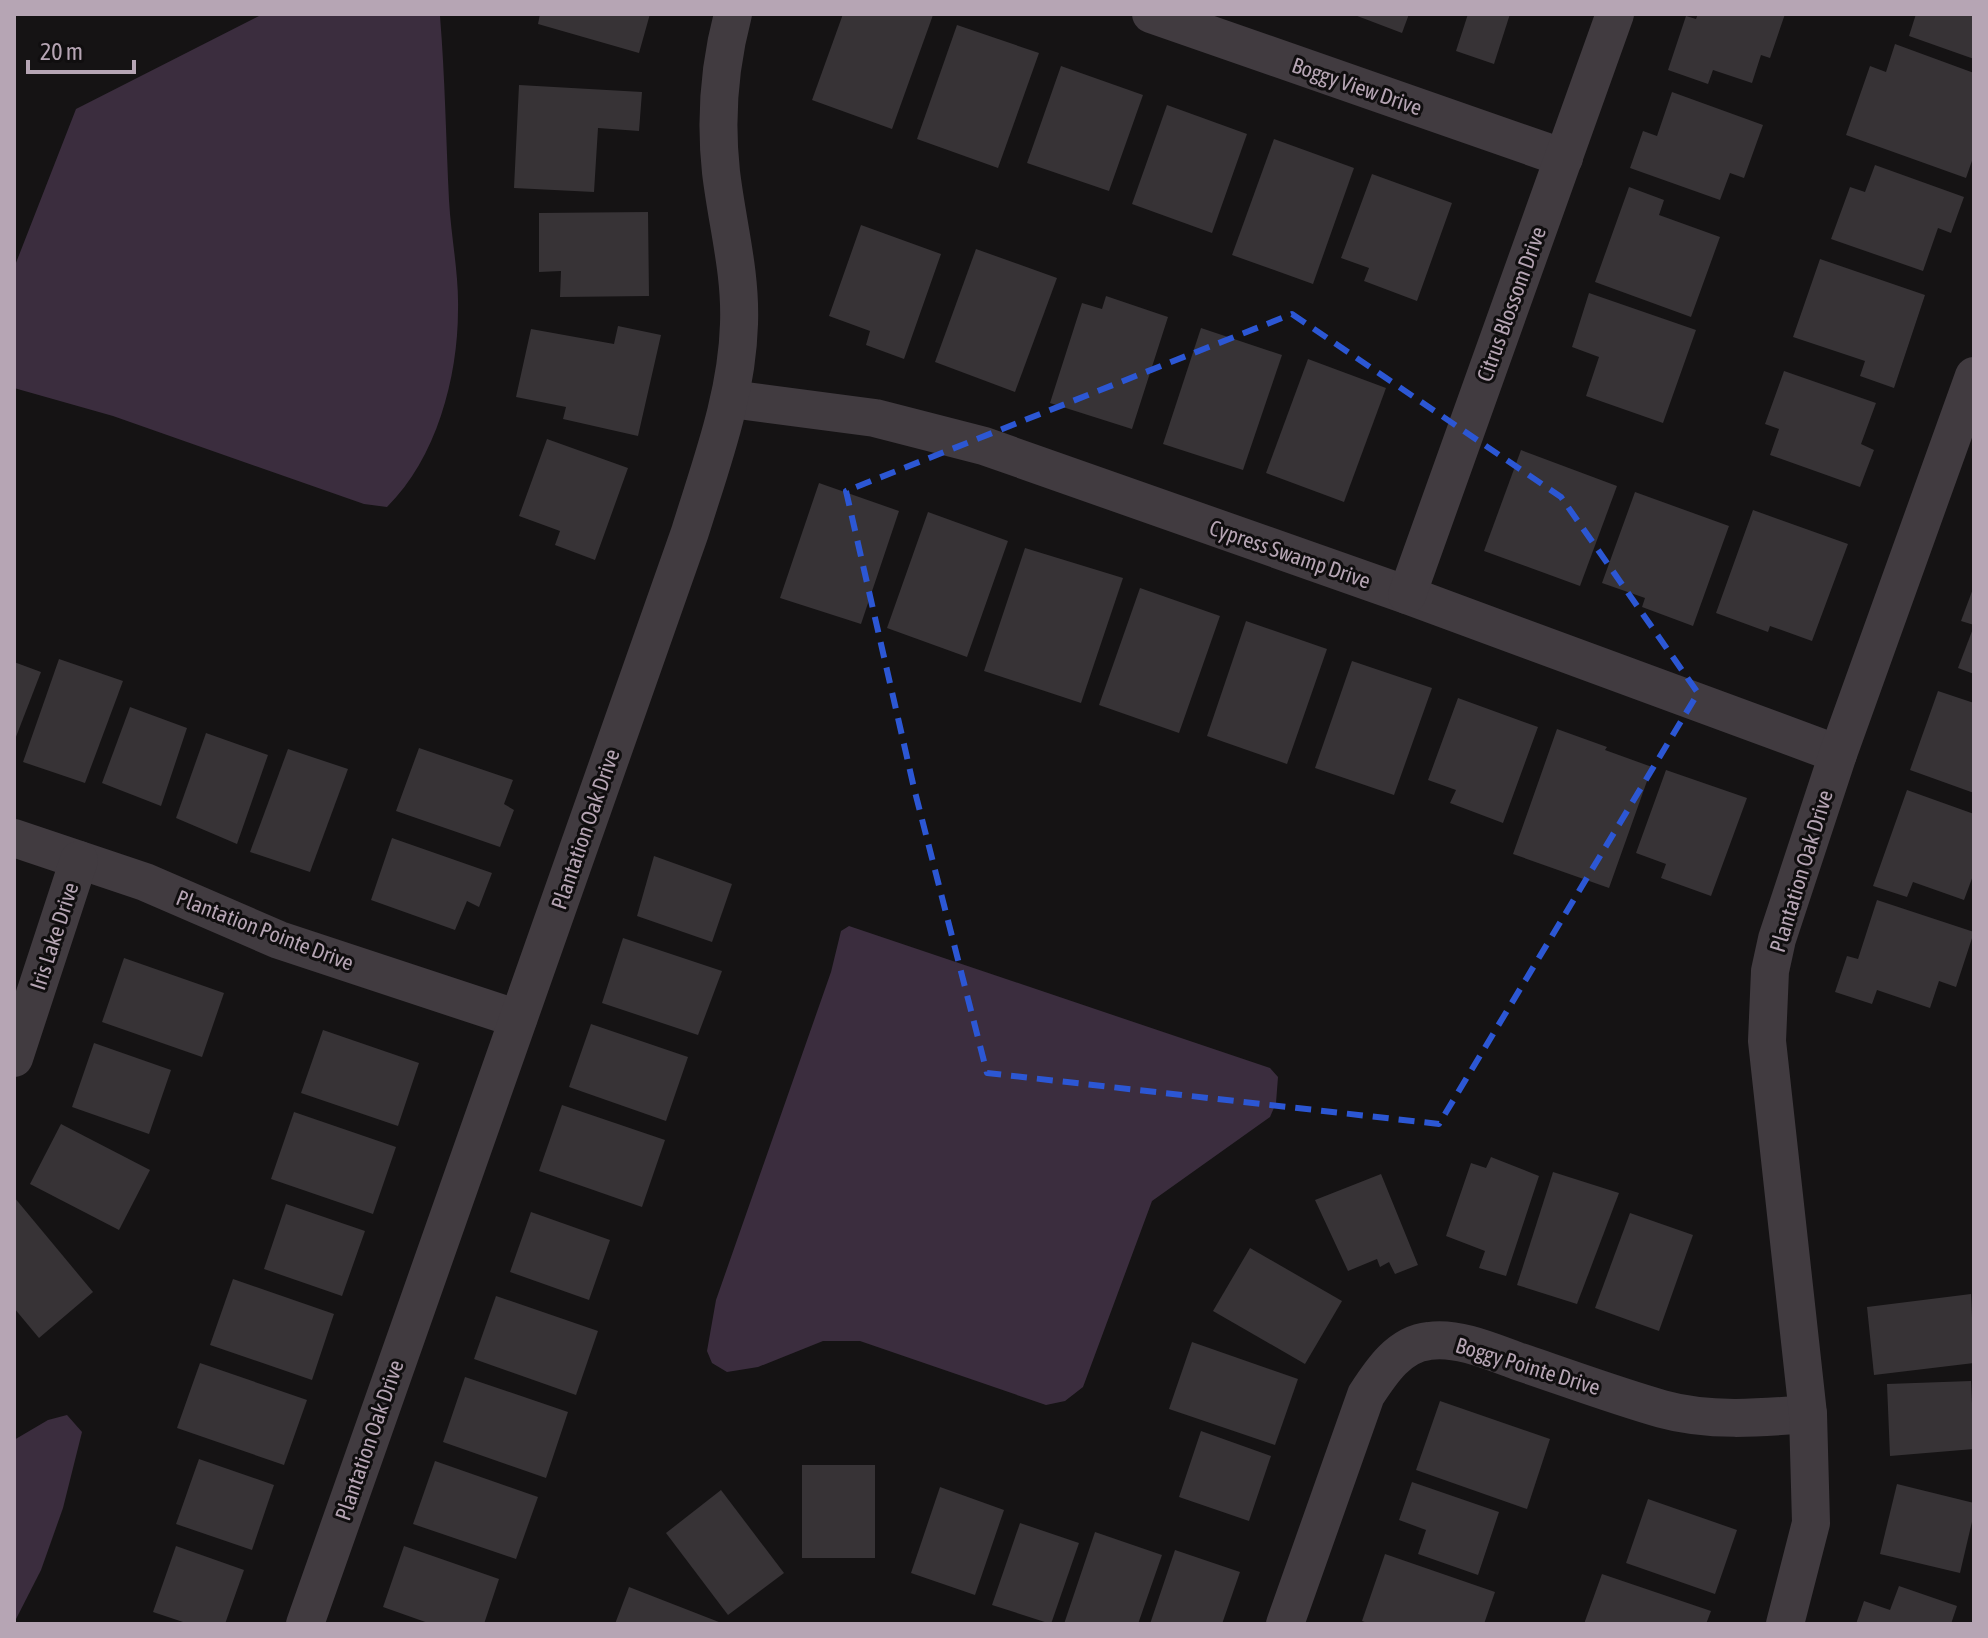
<svg xmlns="http://www.w3.org/2000/svg" width="1988" height="1638" font-family="'Asap Condensed',sans-serif">
<style>
.water{fill:#3b2d3e}
.building{fill:#373336}
.lines{fill:none;stroke-linecap:round;stroke-linejoin:round}
.minor{stroke:#413b40;stroke-width:38}
.marked{fill:none;stroke:#2c57d4;stroke-width:6;stroke-dasharray:16 10;stroke-linejoin:round}
.labels{text-anchor:middle;stroke-width:6;stroke-linejoin:round;paint-order:stroke}
.street-label{font-size:22px;fill:#b6a5b4;stroke:#100e0f}
</style>
<rect width="100%" height="100%" fill="#151314"/>
<g class="water">
<path d="M263,14h175l2,2c5,61 6,123 9,184 2,37 10,74 9,110 0,68 -22,149 -71,197l-23,-3 -251,-88 -99,-28v-120l62,-159z"/>
<path d="M849,926l421,142 8,9 -2,26 -6,14 -118,84 -69,186 -18,14 -19,4 -186,-64h-37l-65,26 -31,5 -15,-9 -5,-12 9,-51 115,-328 10,-41z"/>
<path d="M67,1415l15,17 -19,76 -22,62 -27,53v-183l34,-20z"/>
</g>
<g class="building">
<path d="M540,14h110l-11,39 -101,-29z"/>
<path d="M843,14l90,1 -41,114 -80,-29z"/>
<path d="M1352,14h57l-7,19z"/>
<path d="M1468,14h42l-16,50 -38,-13z"/>
<path d="M1698,14h87l-15,44 -9,-3 -9,28 -39,-13 -5,14 -40,-14 18,-54 10,3z"/>
<path d="M1916,14h58v45l-65,-23z"/>
<path d="M957,25l82,28 -41,115 -81,-29z"/>
<path d="M1895,44l79,29v82l-8,23 -120,-43 24,-69 16,6z"/>
<path d="M1061,66l82,29 -34,96 -82,-28z"/>
<path d="M519,85l123,7 -3,39 -41,-3 -4,64 -80,-4z"/>
<path d="M1672,92l91,33 -19,53 -14,-5 -10,27 -90,-32 13,-37 14,5z"/>
<path d="M1167,105l80,29 -35,99 -80,-29z"/>
<path d="M1274,139l80,29 -41,116 -81,-29z"/>
<path d="M1875,165l89,32 -13,36 -13,-5 -15,43 -92,-32 19,-52 15,5z"/>
<path d="M1372,174l80,29 -35,98 -53,-20 5,-13 -28,-10z"/>
<path d="M1629,187l35,13 -5,15 61,22 -29,80 -96,-35z"/>
<path d="M648,212l1,84 -89,1 1,-26 -22,1v-59z"/>
<path d="M861,225l80,29 -37,105 -38,-14 4,-14 -41,-15z"/>
<path d="M976,249l81,29 -42,114 -80,-30z"/>
<path d="M1820,259l105,36 -31,93 -34,-12 5,-15 -72,-24z"/>
<path d="M1589,293l107,37 -33,93 -77,-27 13,-39 -27,-10z"/>
<path d="M1106,296l62,21 -36,112 -82,-26 32,-100 20,6z"/>
<path d="M618,326l43,9 -23,101 -75,-17 3,-12 -50,-10 15,-68 83,15z"/>
<path d="M1201,328l81,27 -39,115 -80,-26z"/>
<path d="M1308,359l78,29 -42,114 -78,-29z"/>
<path d="M1784,371l92,32 -15,41 13,6 -14,37 -90,-32 9,-26 -14,-5z"/>
<path d="M547,439l81,29 -33,92 -40,-15 5,-14 -41,-15z"/>
<path d="M1521,450l96,36 -37,100 -96,-35z"/>
<path d="M819,483l80,28 -38,113 -81,-26z"/>
<path d="M1635,492l94,34 -36,100 -51,-19 3,-9 -43,-15z"/>
<path d="M1753,510l95,34 -36,97 -42,-15 -2,6 -52,-19z"/>
<path d="M928,512l80,29 -41,116 -80,-29z"/>
<path d="M1025,548l98,30 -42,125 -97,-32z"/>
<path d="M1974,586v39l-13,-4z"/>
<path d="M1140,588l80,28 -41,117 -80,-28z"/>
<path d="M1246,621l81,28 -40,115 -80,-28z"/>
<path d="M1974,626v48l-16,-6z"/>
<path d="M59,659l64,22 -38,102 -62,-21z"/>
<path d="M1352,661l80,27 -38,107 -79,-27z"/>
<path d="M14,662l27,10 -27,70z"/>
<path d="M1938,691l36,12v90l-64,-23z"/>
<path d="M1458,698l80,29 -35,96 -53,-20 6,-13 -28,-10z"/>
<path d="M130,707l57,21 -26,78 -59,-23z"/>
<path d="M1557,729l50,18 -2,3 47,17 -43,121 -96,-34z"/>
<path d="M206,733l62,22 -31,89 -61,-26z"/>
<path d="M419,748l94,32 -9,24 10,6 -14,37 -104,-36z"/>
<path d="M288,749l60,20 -38,103 -60,-20z"/>
<path d="M1666,770l81,28 -36,98 -50,-18 5,-14 -30,-11z"/>
<path d="M1907,790l67,24v59l-10,27 -51,-18 -6,15 -34,-11z"/>
<path d="M392,838l100,35 -13,34 -12,-6 -12,29 -84,-30z"/>
<path d="M654,856l78,28 -20,58 -75,-26z"/>
<path d="M1877,900l97,32 -18,55 -17,-6 -9,27 -53,-18 -5,14 -37,-12 12,-36 11,3z"/>
<path d="M623,938l99,33 -24,64 -96,-32z"/>
<path d="M124,958l100,35 -22,64 -100,-35z"/>
<path d="M591,1024l97,33 -22,64 -97,-34z"/>
<path d="M323,1030l96,33 -21,63 -97,-33z"/>
<path d="M94,1043l77,27 -22,64 -77,-27z"/>
<path d="M562,1105l103,35 -23,67 -103,-36z"/>
<path d="M294,1112l102,35 -23,67 -102,-35z"/>
<path d="M61,1124l89,46 -31,60 -89,-46z"/>
<path d="M1491,1157l48,19 -33,100 -27,-8 6,-17 -39,-15 25,-73 15,5z"/>
<path d="M1553,1172l66,21 -42,111 -60,-19z"/>
<path d="M1381,1174l37,91 -23,9 -6,-12 -9,5 -3,-8 -29,12 -33,-71z"/>
<path d="M14,1197l79,95 -54,46 -25,-30z"/>
<path d="M286,1204l79,27 -23,65 -78,-27z"/>
<path d="M531,1212l79,28 -21,60 -79,-28z"/>
<path d="M1630,1213l63,22 -34,96 -64,-23z"/>
<path d="M1250,1248l92,53 -37,63 -92,-53z"/>
<path d="M233,1279l101,35 -22,66 -102,-35z"/>
<path d="M1971,1294l3,69 -100,12 -7,-68z"/>
<path d="M496,1296l102,35 -22,64 -102,-36z"/>
<path d="M1192,1342l106,37 -23,66 -106,-36z"/>
<path d="M200,1363l107,37 -23,65 -107,-37z"/>
<path d="M465,1377l103,35 -22,66 -103,-36z"/>
<path d="M1971,1381l3,68 -84,7 -3,-72z"/>
<path d="M1440,1401l110,38 -23,70 -111,-39z"/>
<path d="M1201,1431l70,25 -22,65 -70,-24z"/>
<path d="M199,1459l75,26 -22,65 -76,-26z"/>
<path d="M435,1461l103,36 -22,62 -103,-35z"/>
<rect x="802" y="1465" width="73" height="93"/>
<path d="M1412,1482l87,30 -21,63 -60,-21 8,-24 -27,-10z"/>
<path d="M1897,1484l77,19v10l-14,60 -80,-19z"/>
<path d="M940,1487l64,23 -29,85 -64,-22z"/>
<path d="M721,1490l63,83 -56,42 -62,-82z"/>
<path d="M1648,1499l89,31 -22,64 -89,-31z"/>
<path d="M1020,1523l59,20 -28,81 -59,-19z"/>
<path d="M1095,1532l67,23 -24,69h-74z"/>
<path d="M176,1546l68,24 -19,54h-36l-36,-12z"/>
<path d="M404,1546l95,33 -15,45h-53l-48,-17z"/>
<path d="M1175,1550l65,22 -18,52h-72z"/>
<path d="M1385,1554l110,38 -11,32h-114l-8,-3z"/>
<path d="M1602,1574l109,37 -5,13h-122z"/>
<path d="M1899,1586l58,20 -6,18h-95l8,-23 26,9z"/>
<path d="M629,1587l95,37h-109z"/>
</g>
<g class="lines">
<g class="minor">
<path d="M1151,14l413,144"/>
<path d="M731,399l144,19 109,28 423,149 431,159"/>
<path d="M1407,595l208,-581"/>
<path d="M14,838l131,44 134,58 239,79"/>
<path d="M14,1058l65,-198"/>
<path d="M305,1624l385,-1092c21,-68 47,-136 49,-208 2,-52 -12,-101 -18,-152 -6,-55 -2,-105 12,-158"/>
<path d="M1285,1624l81,-229c15,-23 33,-51 63,-54 29,-4 61,10 88,20 48,16 96,34 145,48 46,13 98,9 146,5"/>
<path d="M1785,1624l26,-101 -3,-109 -41,-373 3,-70 7,-32 61,-185 136,-378"/>
</g>
</g>
<path class="marked" d="M1292,314l269,183 137,196 -259,431 -452,-51 -73,-285 -68,-297z"/>
<g class="labels">
<g class="street-label">
<text transform="translate(1357 86) rotate(19)" y="8">Boggy View Drive</text>
<text transform="translate(1511 304) rotate(-70)" y="8">Citrus Blossom Drive</text>
<text transform="translate(1290 554) rotate(19)" y="8">Cypress Swamp Drive</text>
<text transform="translate(585 829) rotate(-71)" y="8">Plantation Oak Drive</text>
<text transform="translate(1801 871) rotate(-73)" y="8">Plantation Oak Drive</text>
<text transform="translate(265 930) rotate(21)" y="8">Plantation Pointe Drive</text>
<text transform="translate(54 936) rotate(-72)" y="8">Iris Lake Drive</text>
<text transform="translate(1528 1366) rotate(17)" y="8">Boggy Pointe Drive</text>
<text transform="translate(369 1440) rotate(-71)" y="8">Plantation Oak Drive</text>
</g>
</g>
<rect width="1988" height="1638" fill="none" stroke="#b6a5b4" stroke-width="32"/>
<path d="M28 60v12h106v-12" fill="none" stroke="#b6a5b4" stroke-width="4"/>
<text x="40" y="60" font-size="24" fill="#b6a5b4" stroke="#100e0f" stroke-width="6" paint-order="stroke">20 m</text>
</svg>
